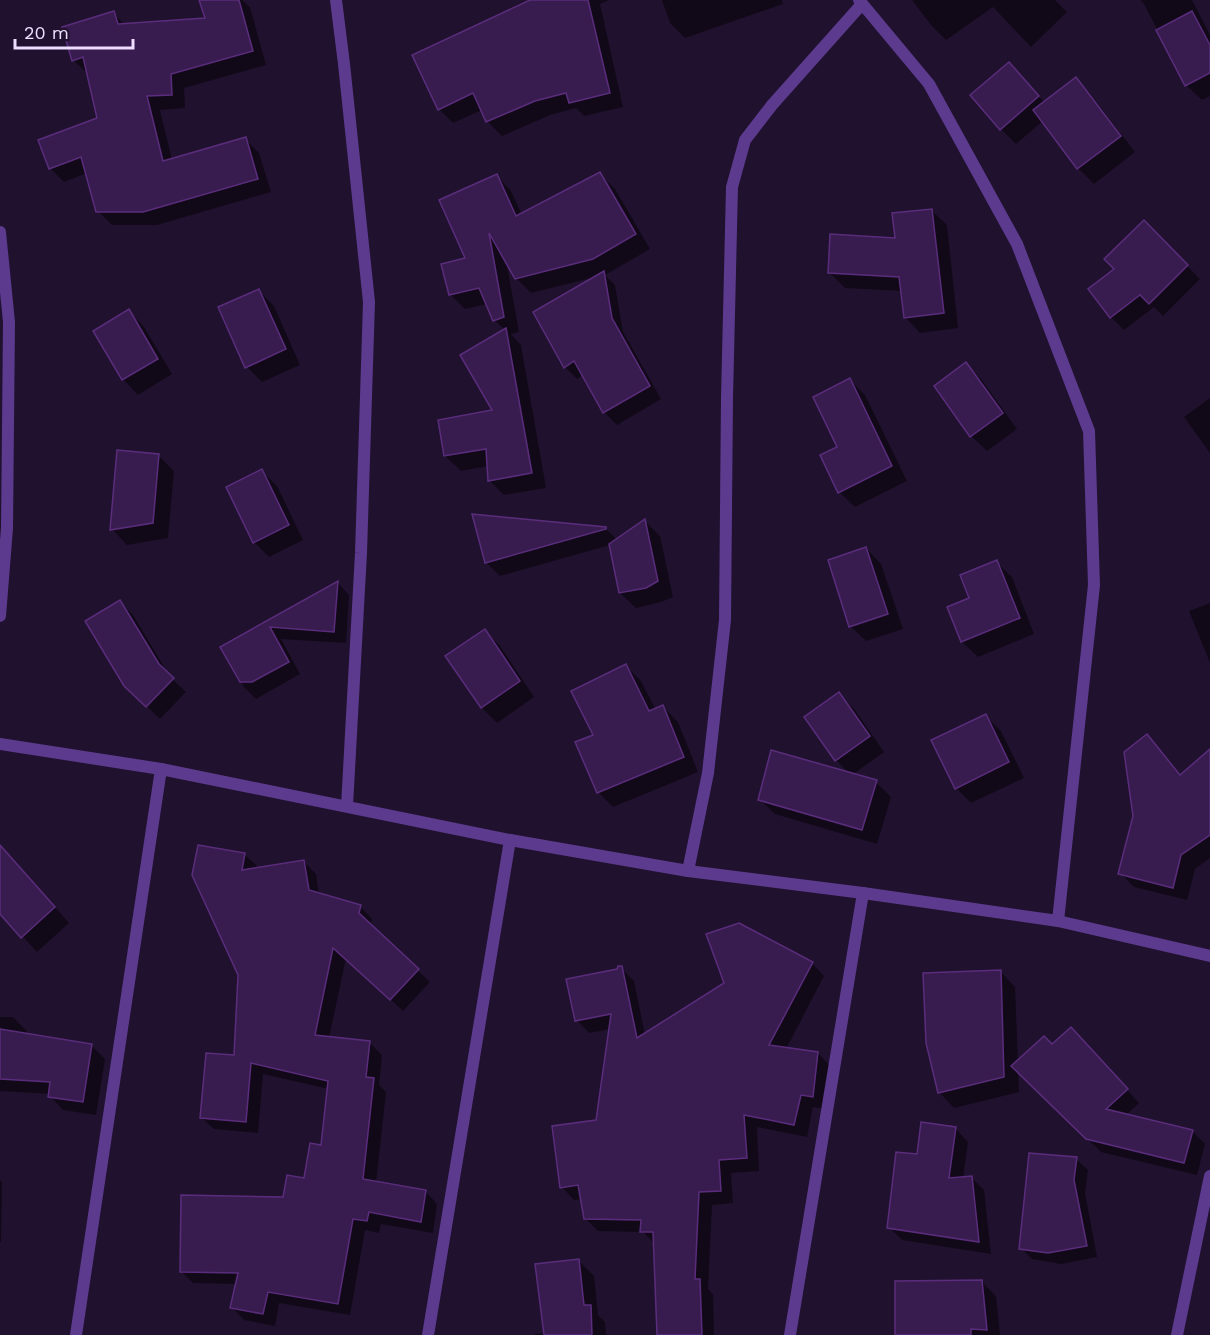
<svg xmlns="http://www.w3.org/2000/svg" width="1210" height="1335" font-family="'Work Sans',sans-serif">
<style>
.shadow{fill:#0007}
.building{fill:#391c4f;stroke:#5a2d7c;stroke-width:1.5}
.lines{fill:none;stroke-linecap:round;stroke-linejoin:round}
.street{stroke:#5c3a8e;stroke-width:12}
</style>
<rect width="100%" height="100%" fill="#20112e"/>
<g class="shadow">
<path d="M213,0h29l8,7 16,58 -82,23 1,20 -25,2 12,50 73,-21 14,14 12,39 -114,33h-45l-14,-14 -11,-38 -23,9 -14,-14 49,-49 -12,-46 -14,-13 40,-47 12,12 82,-6z"/>
<path d="M533,0h76l-9,4 23,103 -39,9 -8,-8 -26,7 -48,21 -15,-15 -5,-11 -29,13 -14,-14z"/>
<path d="M662,0h120l1,4 -98,34 -15,-15z"/>
<path d="M912,0h143l12,12 -36,35 -38,-40 -47,33 -15,-15z"/>
<path d="M1140,0h52l18,35v61l-8,4 -16,-15 -42,-81z"/>
<path d="M1009,64l36,39 31,-24 15,16 44,57 -41,32 -16,-16 -35,-47 -27,23 -15,-15z"/>
<path d="M600,174l15,15 35,60 -45,26 10,10 8,47 38,67 -44,26 -12,-12 -22,-38 -6,4 -12,-12 30,-90 -64,16 -15,-15 -10,-18 13,72 -8,2 10,11 25,143 -42,7 -15,-15 -1,-14 -27,5 -16,-15 50,-45 10,-81 -11,-10 -7,-16 -22,5 -15,-15 17,-35 30,-83 14,15 11,24z"/>
<path d="M931,210l16,15 11,103 -38,5 -15,-16 -3,-26 -57,-3 -15,-15 66,-33z"/>
<path d="M1144,222l56,57 -37,37 -9,-9 -30,23 -13,-13 5,-48z"/>
<path d="M259,291l15,15 26,59 -38,17 -15,-15z"/>
<path d="M129,311l15,16 28,47 -34,21 -15,-16 -28,-47z"/>
<path d="M966,364l15,15 36,50 -30,22 -16,-15z"/>
<path d="M850,380l15,15 42,86 -52,26 -16,-15z"/>
<path d="M1210,398v55l-26,-36z"/>
<path d="M158,455l16,16 -6,67 -41,7 -15,-16z"/>
<path d="M262,471l15,15 26,54 -34,17 -15,-15z"/>
<path d="M645,521l15,15 13,61 -12,5 -25,6 -16,-15 -10,-48 -110,31 -14,-14 119,-34 12,12z"/>
<path d="M866,548l15,16 22,65 -37,12 -16,-15z"/>
<path d="M996,562l16,15 22,57 -56,23 -16,-15 -13,-34 22,-9z"/>
<path d="M338,583l11,12 -3,48 -65,-4 19,35 -44,25 -12,-12 -22,-40z"/>
<path d="M120,602l13,13 37,62 16,15 -26,27 -35,-34z"/>
<path d="M1210,603v60l-21,-52z"/>
<path d="M484,630l16,16 34,51 -37,26 -15,-15 -35,-52z"/>
<path d="M626,666l15,15 15,29 7,-3 15,15 20,50 -85,35 -15,-15 -3,-57z"/>
<path d="M838,694l16,15 30,43 -32,23 24,7 15,15 -14,47 -102,-30 -16,-15 92,-24 -15,-15z"/>
<path d="M985,716l16,15 23,47 -53,25 -15,-15z"/>
<path d="M1146,736l14,14 22,26 28,-25v107l-15,11 -8,31 -53,-13 -14,-14 14,-57z"/>
<path d="M244,854l13,12 -1,4 48,-8 12,12 3,20 41,12 12,13 -2,7 60,56 -27,29 -57,-53 -17,80 40,4 13,13 -3,30 7,7 -10,91 49,8 12,13 -4,29 -52,-9 -2,9 -14,-3 -15,85 -71,-12 -4,23 -31,-6 -12,-13 5,-23 -44,-1 -12,-12 104,-73 21,-18 16,-33 7,-58 -66,-15 -5,59 -44,-4 -13,-12 35,-60 3,-82 -45,-100z"/>
<path d="M0,878l30,1 39,44 -32,29 -37,-40z"/>
<path d="M812,963l12,13 -38,73 32,4 12,13 -4,43 -13,-2 -6,30 -50,-10 2,44 -28,2 2,30 -21,2 -4,84 5,5 1,41h-56l-3,-91 -12,-12 -45,-1 -13,-13 -3,-19 -8,1 -12,-13 35,-66 13,-92 -21,4 -12,-13 44,-52 13,13 11,54z"/>
<path d="M1000,971l15,16 3,75 34,-16 32,-4 55,61 -13,12 66,16 13,13 -8,31 -96,-23 -83,-81 1,21 -65,16 -15,-16z"/>
<path d="M0,1017h13l14,14v4l65,11 13,13 -9,56 -33,-5 -13,-14v-2l-50,-3z"/>
<path d="M956,1129l12,13 -5,36 8,-1 13,13 7,64 -89,-14 -13,-13 30,-71z"/>
<path d="M1076,1159l12,11 -3,23 12,64 -36,7 -29,-5 -11,-11z"/>
<path d="M0,1180l2,3 -1,59h-1z"/>
<path d="M578,1260l16,16 4,39 7,7 1,13h-71v-1l11,-1z"/>
<path d="M982,1282l14,14 4,39h-104z"/>
</g>
<g class="building">
<path d="M199,0h40l14,51 -82,23 1,21 -25,1 16,65 83,-24 12,42 -115,33h-47l-15,-55 -32,12 -11,-29 59,-22 -14,-61 -11,4 -10,-34 52,-16 4,13 87,-6z"/>
<path d="M530,0h58l22,93 -41,10 -3,-10 -31,8 -49,21 -13,-29 -35,17 -26,-55z"/>
<path d="M1192,11l18,34v28l-25,13 -29,-56z"/>
<path d="M1009,62l30,34 -39,34 -30,-35z"/>
<path d="M1076,77l45,59 -44,33 -44,-59z"/>
<path d="M600,172l36,62 -43,25 -78,20 -26,-46 15,84 -11,4 -14,-33 -30,7 -8,-31 24,-6 -26,-58 58,-26 19,42z"/>
<path d="M932,209l12,104 -40,5 -5,-41 -71,-4 2,-39 65,4 -3,-25z"/>
<path d="M1144,220l44,45 -39,39 -9,-9 -30,23 -22,-29 26,-20 -10,-10z"/>
<path d="M604,271l8,47 38,68 -47,27 -29,-52 -10,7 -31,-56z"/>
<path d="M259,289l27,60 -41,19 -27,-61z"/>
<path d="M129,309l29,50 -36,21 -29,-49z"/>
<path d="M506,328l26,145 -44,8 -2,-32 -42,7 -6,-36 54,-10 -32,-55z"/>
<path d="M966,362l37,51 -33,24 -36,-51z"/>
<path d="M850,378l42,88 -54,27 -18,-38 17,-8 -24,-50z"/>
<path d="M117,450l42,4 -6,69 -43,7z"/>
<path d="M262,469l27,56 -36,18 -27,-56z"/>
<path d="M472,514l134,13v2l-121,34z"/>
<path d="M645,519l13,62 -12,7 -27,5 -10,-49z"/>
<path d="M866,547l22,67 -39,13 -21,-67z"/>
<path d="M997,560l23,58 -59,24 -14,-35 22,-9 -9,-23z"/>
<path d="M338,581l-4,51 -64,-5 19,35 -37,20h-12l-20,-35z"/>
<path d="M120,600l39,64 15,14 -28,29 -22,-21 -39,-65z"/>
<path d="M485,629l35,52 -39,27 -36,-52z"/>
<path d="M626,664l23,47 14,-6 21,52 -87,36 -22,-51 18,-7 -22,-44z"/>
<path d="M839,692l31,44 -35,25 -31,-44z"/>
<path d="M986,714l23,48 -54,27 -24,-49z"/>
<path d="M1147,734l33,41 30,-26v86l-29,20 -8,33 -55,-14 15,-58 -9,-64z"/>
<path d="M771,750l106,30 -15,50 -104,-30z"/>
<path d="M0,845l55,62 -34,31 -21,-24z"/>
<path d="M198,845l47,8 -3,17 62,-10 5,30 52,15 -2,8 60,56 -29,31 -57,-52 -18,87 55,6 -4,36 8,1 -11,101 63,11 -5,32 -52,-10 -2,9 -14,-2 -15,85 -70,-12 -5,22 -33,-6 8,-35 -58,-1 1,-77 102,2 4,-22 17,3 6,-35 11,2 7,-64 -77,-18 -5,59 -46,-4 6,-65 28,2 4,-80 -46,-100z"/>
<path d="M739,923l74,39 -44,83 49,7 -5,45 -12,-2 -7,30 -50,-10 3,43 -28,2 2,31 -22,1 -4,87h5l2,56h-45l-4,-103h-13l1,-12 -57,-1 -6,-34 -18,3 -8,-62 44,-6 15,-106 -36,7 -9,-42 51,-10 1,-3h4l15,72 87,-55 -18,-49z"/>
<path d="M1001,970l3,107 -66,16 -12,-50 -3,-70z"/>
<path d="M1071,1027l57,62 -22,20 87,21 -9,33 -98,-24 -75,-73 33,-30 8,8z"/>
<path d="M0,1029l92,15 -9,58 -35,-5 2,-15 -50,-3z"/>
<path d="M921,1122l35,5 -7,51 23,-2 7,66 -92,-14 9,-76 21,2z"/>
<path d="M1029,1153l48,4 -3,23 13,66 -39,7 -29,-4z"/>
<path d="M579,1259l5,46h7l1,30h-48l-9,-71z"/>
<path d="M982,1280l5,50 -16,-1v6h-76v-54z"/>
</g>
<g class="lines">
<g class="street">
<path d="M336,0l8,64 25,238 -8,251 -14,253"/>
<path d="M859,0l70,84 88,160 72,187 5,154 -36,336"/>
<path d="M0,232l9,90 -2,206 -7,88"/>
<path d="M0,744l161,25 349,71 178,31 175,22 195,28 152,35"/>
<path d="M688,871l20,-98 17,-153 2,-222 5,-211 13,-47 27,-35 90,-101"/>
<path d="M76,1335l85,-566"/>
<path d="M428,1335l82,-495"/>
<path d="M790,1335l73,-442"/>
<path d="M1177,1335l33,-159"/>
</g>
</g>
<path d="M15 39v9h118v-9" fill="none" stroke="#eeddff" stroke-width="3"/>
<text x="24" y="39" font-size="18" fill="#eeddff" stroke="#20112e" stroke-width="4.5" paint-order="stroke">20 m</text>
</svg>
